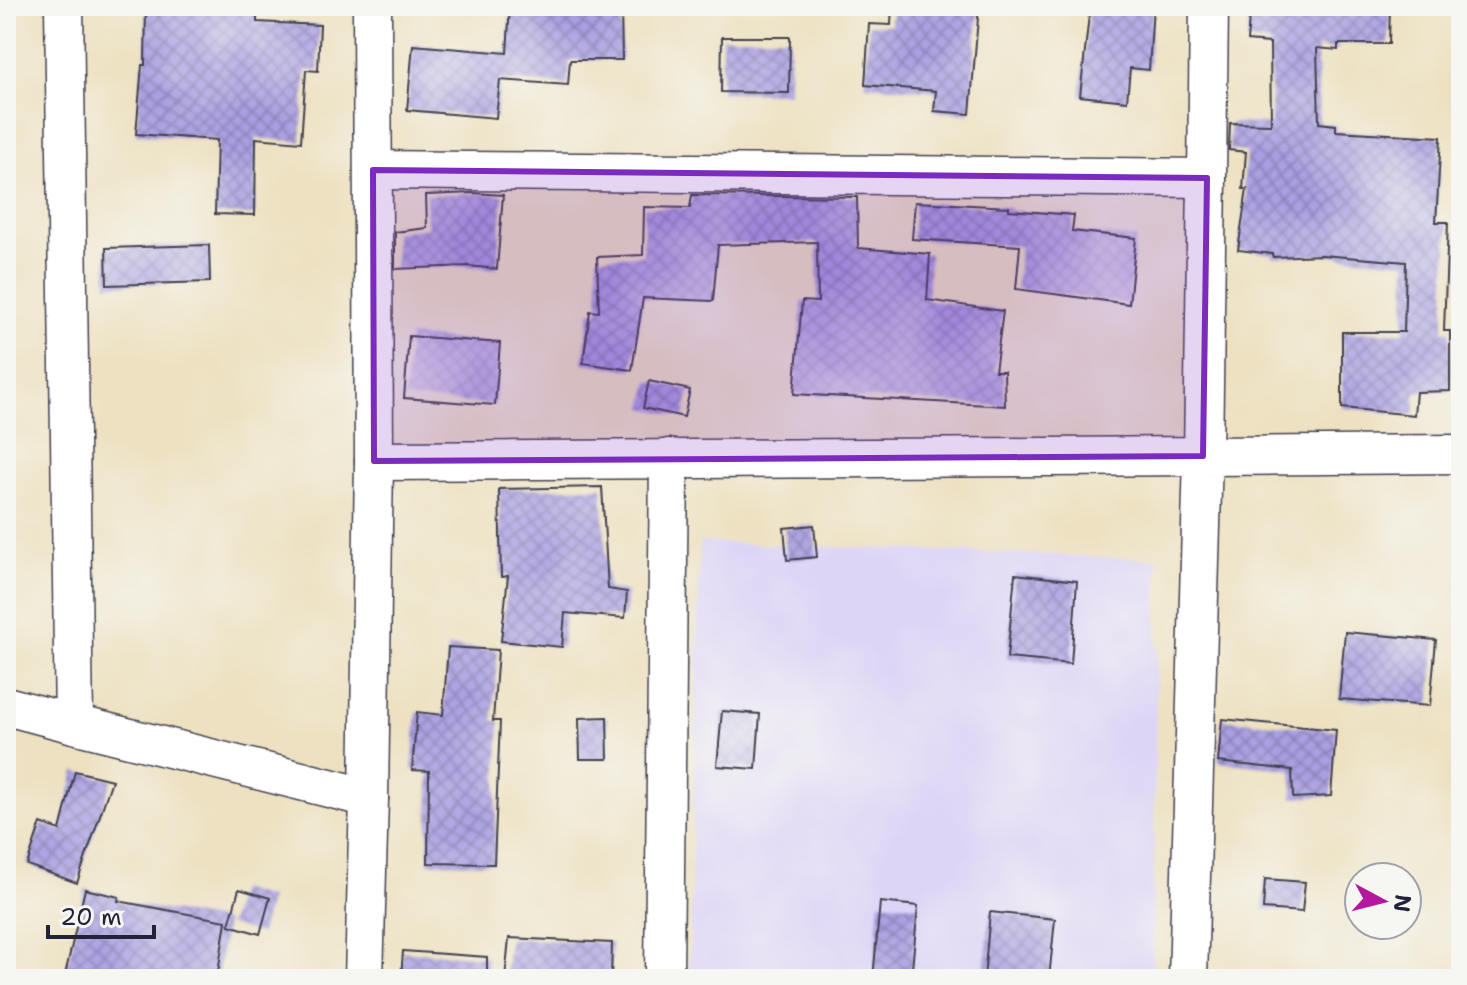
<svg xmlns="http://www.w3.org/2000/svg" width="1467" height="985" font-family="'Shantell Sans',sans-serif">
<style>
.built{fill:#ddd5f6}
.building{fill:url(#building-cross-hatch)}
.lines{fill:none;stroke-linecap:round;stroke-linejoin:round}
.street-casing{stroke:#403f4f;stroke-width:41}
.street{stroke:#fff;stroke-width:38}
.marked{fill:#7b2cbf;fill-opacity:0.2;stroke:#7b2cbf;stroke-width:6;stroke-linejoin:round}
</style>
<defs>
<pattern id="building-cross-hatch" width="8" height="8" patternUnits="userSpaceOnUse" patternTransform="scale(2)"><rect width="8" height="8" fill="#aa9fe2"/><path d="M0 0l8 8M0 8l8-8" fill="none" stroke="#8a81b8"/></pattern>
</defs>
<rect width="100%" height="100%" fill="#f6f6f2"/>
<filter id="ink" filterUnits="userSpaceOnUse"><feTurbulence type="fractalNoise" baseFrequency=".0125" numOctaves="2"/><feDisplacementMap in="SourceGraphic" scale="16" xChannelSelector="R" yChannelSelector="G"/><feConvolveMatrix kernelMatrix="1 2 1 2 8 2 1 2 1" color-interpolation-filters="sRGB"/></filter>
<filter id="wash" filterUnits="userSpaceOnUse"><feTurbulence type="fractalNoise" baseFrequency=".006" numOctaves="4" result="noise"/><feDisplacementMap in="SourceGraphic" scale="32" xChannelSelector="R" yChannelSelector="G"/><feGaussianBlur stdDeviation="1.8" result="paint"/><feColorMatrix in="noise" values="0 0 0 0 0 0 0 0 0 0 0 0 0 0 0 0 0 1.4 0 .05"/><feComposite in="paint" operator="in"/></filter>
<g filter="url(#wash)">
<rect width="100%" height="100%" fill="#ede1c1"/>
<path class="built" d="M700,542l458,17 -6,420h-463z"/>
<g id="blocks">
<g class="building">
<path d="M146,6h111v16l63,3 -2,46 -12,-1 -5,72 -45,-4 -1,77 -40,-1 2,-74 -81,-6 6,-69h3z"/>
<path d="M510,6h111l1,54h-52l-2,25 -68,-5 -4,38 -89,-8 6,-65 94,8z"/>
<path d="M892,6h87l-9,108 -36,-3 2,-20 -71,-6 4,-61 22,1z"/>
<path d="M1090,6h63l-4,64 -19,-2 -3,33 -47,-5z"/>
<path d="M1250,6h140l-1,38h-51v6l-21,-2 2,75 17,2v6l105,6 -5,85h12l-4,109h6v60l-34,1 -2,23 -72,-7v-76h62l2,-70 -84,-7 -49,2 -1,-3 -34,-4 9,-61h-4l3,-37 -17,-2 1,-27 41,1 -1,-81 -23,-2z"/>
<path d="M722,37h68l-1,56 -68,-1z"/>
<path d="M473,193l30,2 -6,74 -29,-3 -73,3v-37l32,-4 -1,-33z"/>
<path d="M692,195l165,2 1,51 72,6 -3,46 76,11 -8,60h9l1,35 -211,-12 8,-93 16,1 -1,-60 -99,3 -5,56 -70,-3 -11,72 -49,-7 7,-52 9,1 -2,-55 46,-2 1,-48 46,1z"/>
<path d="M915,202l94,5v3l65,5 -2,16 64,7 -7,66 -113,-15 4,-43 -108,-7z"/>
<path d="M209,245l1,37 -103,3 -1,-37z"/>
<path d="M409,336l91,7 -5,62 -91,-7z"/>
<path d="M649,381l41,9 -6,27 -41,-9z"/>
<path d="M602,487l6,102 19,3 -2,26 -60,-5 -3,34 -61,-6 7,-65 -7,1 -2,-88z"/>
<path d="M814,525l3,32 -30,3 -3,-32z"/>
<path d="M1015,574l62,7 -6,83 -64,-6z"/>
<path d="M1345,632l91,8 -6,66 -91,-7z"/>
<path d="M448,647l50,3 -5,71h7l-6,143 -66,-1 1,-92 -17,-1 5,-58 26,3z"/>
<path d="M722,711l38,3 -4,55 -39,-3z"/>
<path d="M607,717l1,42h-28l-1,-41z"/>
<path d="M1222,719l114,11 -5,66 -38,2 -1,-28 -74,-8z"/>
<path d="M75,771l37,9 -35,103 -50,-18 14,-42 19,7z"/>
<path d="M1265,879l40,3 -3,30 -39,-3z"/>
<path d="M85,889l34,8 -1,4 108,20 -9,58h-153z"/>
<path d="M239,889l31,9 -10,36 -31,-9z"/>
<path d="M880,902l38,4 -7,73h-38z"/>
<path d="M990,912l65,7 -6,60h-65z"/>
<path d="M509,938l103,5 -1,36h-106z"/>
<path d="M403,951l84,6v22h-86z"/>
</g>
</g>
</g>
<g filter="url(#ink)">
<use href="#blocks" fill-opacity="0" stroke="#403f4f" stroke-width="2"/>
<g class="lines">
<defs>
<g id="street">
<path d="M64,6l10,718 295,74 -5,181"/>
<path d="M373,170l834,8 2,-172"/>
<path d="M374,461l829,-5 4,-278"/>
<path d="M6,706l68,18"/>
<path d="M369,798l5,-337 -2,-455"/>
<path d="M664,979l5,-521"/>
<path d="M1188,979l15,-523 258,-2"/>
</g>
</defs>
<use href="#street" class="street-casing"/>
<use href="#street" class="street"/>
</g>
</g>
<path class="marked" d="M373,170l834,8 -4,278 -829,5z"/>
<rect width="1467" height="985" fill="none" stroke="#f6f6f2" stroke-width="32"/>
<g transform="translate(1383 901) rotate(97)"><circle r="38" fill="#f6f6f2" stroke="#a1a1a9" stroke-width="2"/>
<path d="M0-6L14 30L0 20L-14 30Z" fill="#b5179e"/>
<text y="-12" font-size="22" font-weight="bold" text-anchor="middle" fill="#22223b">N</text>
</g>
<path d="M48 925v12h106v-12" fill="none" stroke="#22223b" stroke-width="4"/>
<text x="60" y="925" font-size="24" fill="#22223b" stroke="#f6f6f2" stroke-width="6" paint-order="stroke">20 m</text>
</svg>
